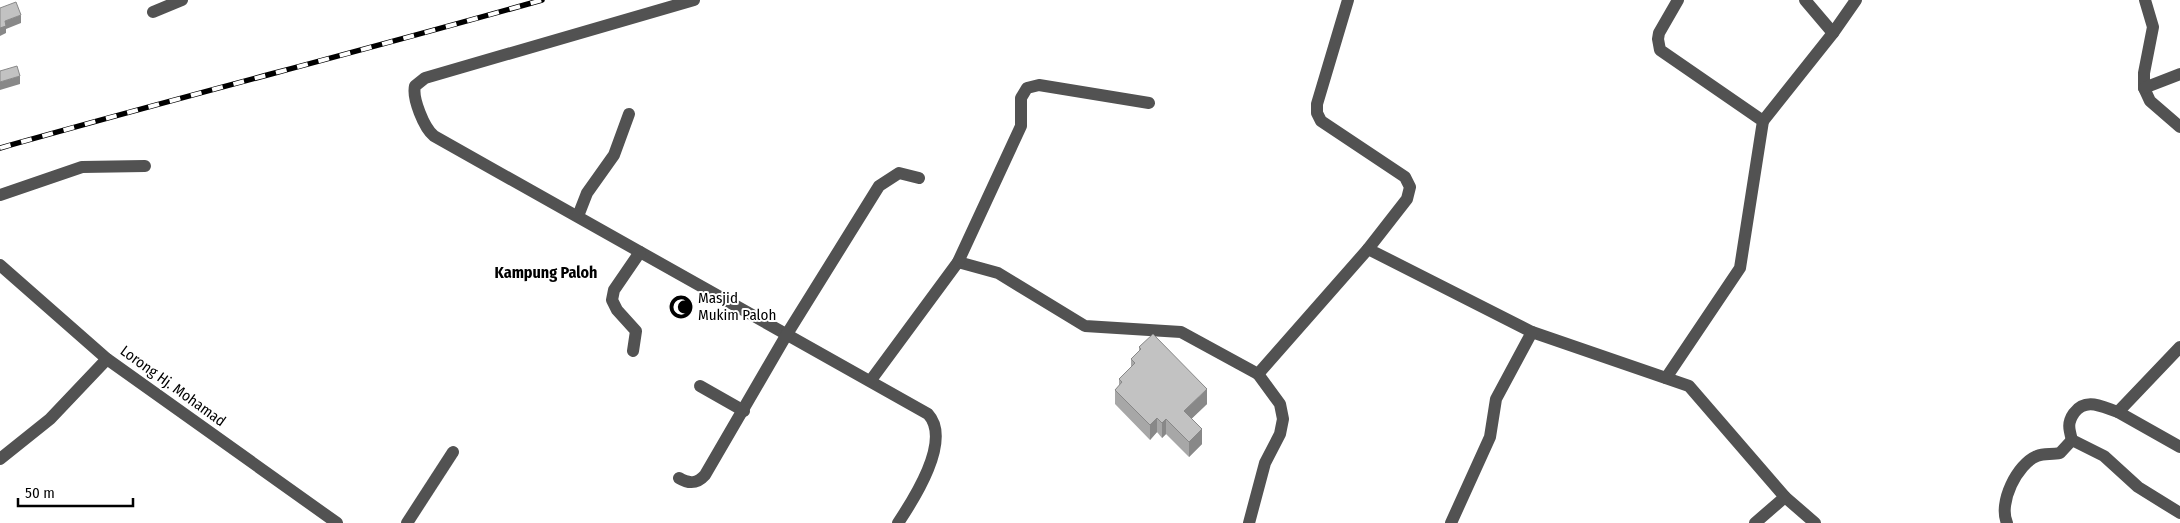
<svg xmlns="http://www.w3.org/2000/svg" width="2180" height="523" font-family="'Fira Sans Condensed',sans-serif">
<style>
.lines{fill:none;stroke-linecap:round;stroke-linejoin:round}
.minor{stroke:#525252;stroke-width:12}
.rail-casing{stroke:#000;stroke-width:5.5}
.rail{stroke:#fff;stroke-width:4;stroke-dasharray:11;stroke-linecap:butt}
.wall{fill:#a7a7a7}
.shaded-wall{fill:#888}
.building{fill:#c2c2c2;stroke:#888}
.labels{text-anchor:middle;stroke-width:4;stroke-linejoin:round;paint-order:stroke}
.poi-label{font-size:15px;fill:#000;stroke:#fff;text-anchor:start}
.street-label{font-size:15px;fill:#000;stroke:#fff}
.neighbourhood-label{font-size:16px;font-weight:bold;fill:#000;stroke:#fff}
</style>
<rect width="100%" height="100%" fill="#fff"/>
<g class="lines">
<g class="minor">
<path d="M694,0l-269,78 -10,8c-3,12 9,42 19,50l494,278c24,26 -14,85 -30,109"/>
<path d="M1348,0l-31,104v9l4,8 84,56 5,10 -3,12 -39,50 164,83 157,54 96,111 30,26"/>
<path d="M1805,0l28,33"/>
<path d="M2145,0l8,27 -9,46v15l6,13 30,26"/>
<path d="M153,12l29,-12"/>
<path d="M2144,88l36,-14"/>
<path d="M1763,121l70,-88 23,-33"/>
<path d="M0,195l82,-28 63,-1"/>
<path d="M578,216l9,-23 27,-38 15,-41"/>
<path d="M958,262l40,11 87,53 96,6 77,42 110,-125"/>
<path d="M0,265l107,94 230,164"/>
<path d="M2180,347l-62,65c-16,-5 -32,-15 -44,1 -7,10 -5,16 -2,27l32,16 34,31 42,26"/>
<path d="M633,351l3,-20 -19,-21 -5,-10 2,-10 26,-38"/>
<path d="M1666,378l74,-110 23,-147 -103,-71 -2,-11 1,-6 19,-33"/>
<path d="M871,380l87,-118 63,-136v-28l6,-10 12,-3 110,18"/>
<path d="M700,386l44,25"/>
<path d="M2118,412l62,35"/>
<path d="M0,459l50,-40 57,-60"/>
<path d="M679,478c10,6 18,6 26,-3l82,-141 92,-148 20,-13 20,5"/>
<path d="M407,523l46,-71"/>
<path d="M1249,523l16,-60 15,-29 3,-15 -3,-15 -22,-30"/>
<path d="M1451,523l39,-86 6,-38 36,-67"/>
<path d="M1755,523l30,-26"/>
<path d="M2007,523c-9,-20 10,-59 30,-67 7,-3 15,-1 23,-3l12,-13"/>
</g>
<defs>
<path id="rail" d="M0,148c180,-51 362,-97 542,-148"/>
</defs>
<use href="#rail" class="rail-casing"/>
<use href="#rail" class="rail"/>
</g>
<path class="wall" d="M1139,347l68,57 -16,15 11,25 -13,13 -23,-23 -4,4 -5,-6 -7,8 -35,-36v-14l4,-4v-7l12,-12v-8l8,-8z"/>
<g class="shaded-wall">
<path d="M21,15v8l-15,6v4l-6,3v-8l5,-7z"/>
<path d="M20,76v8l-20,6v-8z"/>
<path d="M1207,389v15l-23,22v-15z"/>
<path d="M1157,418v14l-7,8v-15z"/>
<path d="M1166,419v15l-4,4v-15z"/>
<path d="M1202,429v15l-13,13v-15z"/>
</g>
<g class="building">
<path d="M16,2l5,13 -16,6 1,5 -6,2v-20z"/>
<path d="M17,66l3,10 -20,6v-11z"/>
<path d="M1153,334l54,55 -23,22 18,18 -13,13 -23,-23 -4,4 -5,-5 -7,7 -35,-35 7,-8 -3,-3 16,-16 -4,-4 10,-10 -2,-2z"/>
</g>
<defs>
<symbol id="mosque-disc" viewBox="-11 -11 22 22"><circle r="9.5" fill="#000" stroke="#fff"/><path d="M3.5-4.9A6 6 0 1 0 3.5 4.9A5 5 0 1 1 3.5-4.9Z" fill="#fff"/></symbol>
</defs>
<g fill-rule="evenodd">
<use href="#mosque-disc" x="667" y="293" width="28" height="28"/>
</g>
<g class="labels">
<g class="poi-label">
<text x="698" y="303">Masjid<tspan x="698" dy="17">Mukim Paloh</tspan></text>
</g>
<g class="street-label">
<text transform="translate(173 386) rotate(36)" y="5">Lorong Hj. Mohamad</text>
</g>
<g class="neighbourhood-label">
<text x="546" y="278">Kampung Paloh</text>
</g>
</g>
<path d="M18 498v8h115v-8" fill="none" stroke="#000000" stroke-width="2.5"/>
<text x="25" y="498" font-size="15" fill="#000000" stroke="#ffffff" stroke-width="4" paint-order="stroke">50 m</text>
</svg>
